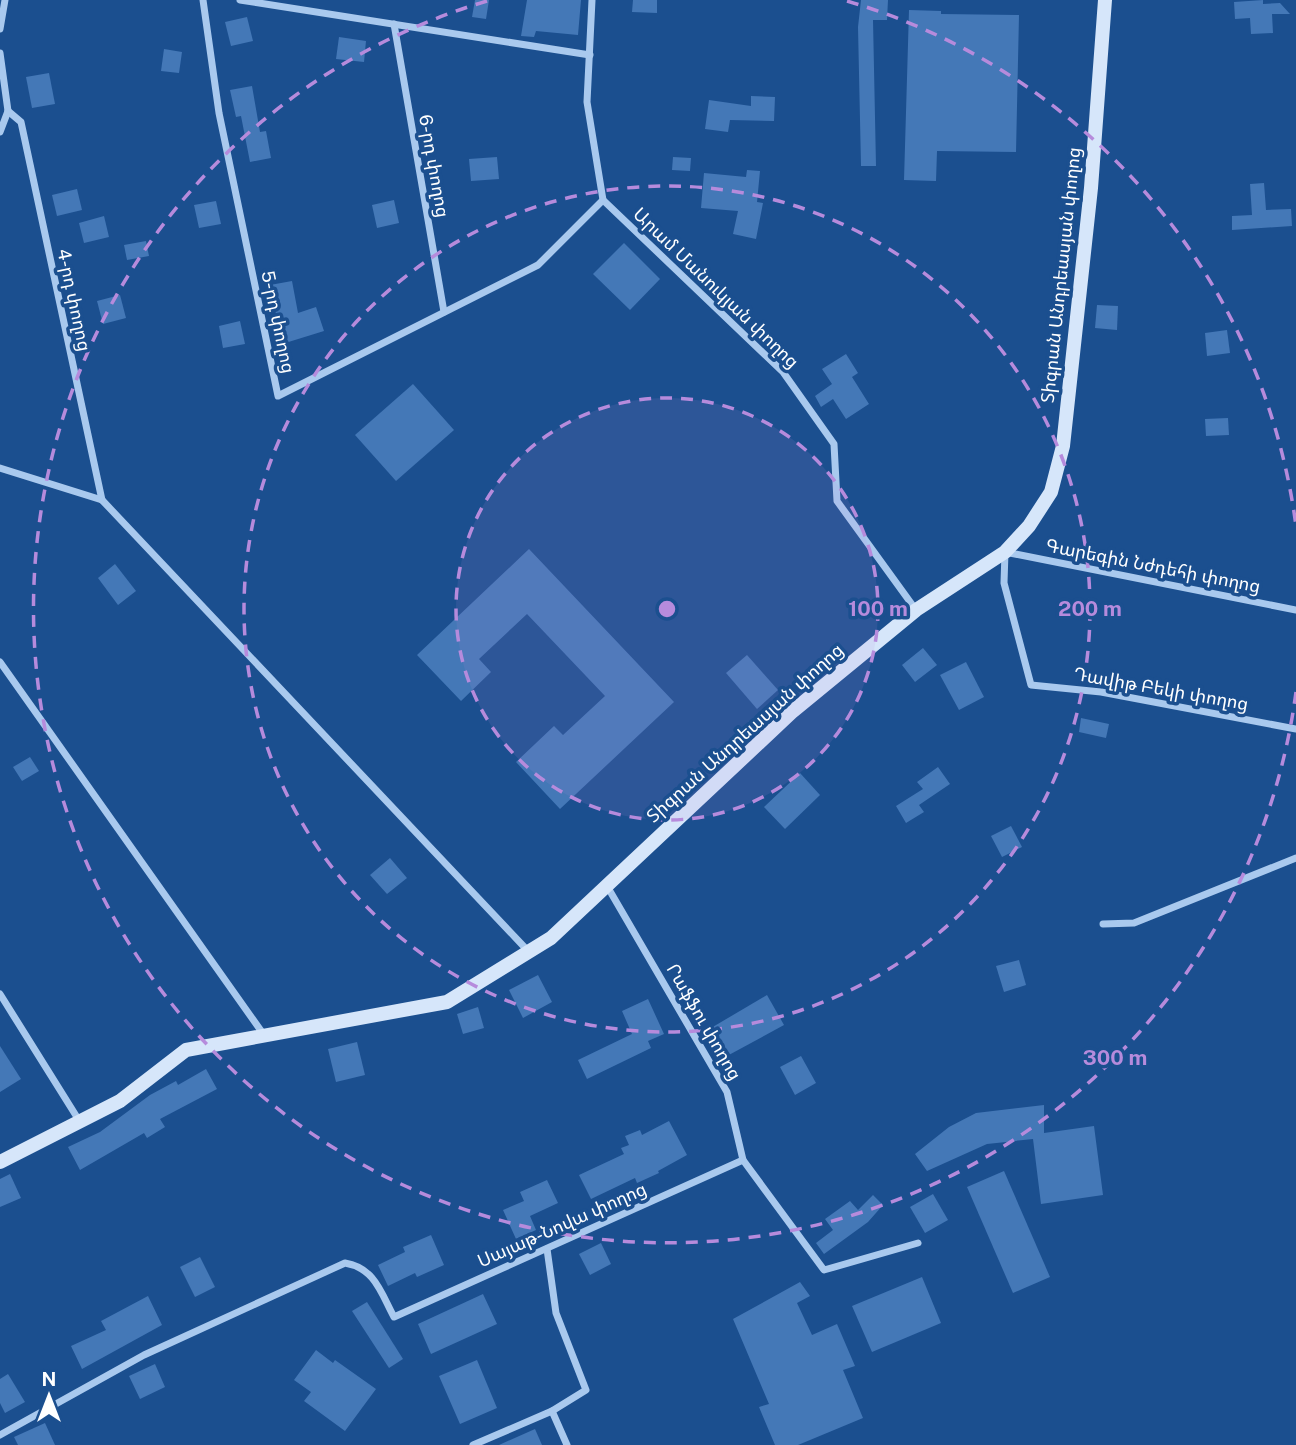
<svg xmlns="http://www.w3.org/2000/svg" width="1296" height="1445" font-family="'Public Sans','Noto Sans Armenian',sans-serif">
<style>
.building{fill:#4478b7}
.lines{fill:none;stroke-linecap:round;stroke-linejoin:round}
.street{stroke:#a9c9ee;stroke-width:7}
.secondary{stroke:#d6e6fa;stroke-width:14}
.ring{fill:none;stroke:#b68bdc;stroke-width:3.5;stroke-dasharray:12 9}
.labels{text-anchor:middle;stroke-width:7;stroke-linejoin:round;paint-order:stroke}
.street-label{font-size:18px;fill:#fff;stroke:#1b4f8f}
.centre{fill:#b68bdc;stroke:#1b4f8f;stroke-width:3.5}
.ring-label{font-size:21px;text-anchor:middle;font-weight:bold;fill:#b68bdc;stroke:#1b4f8f;stroke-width:7;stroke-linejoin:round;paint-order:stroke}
</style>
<rect width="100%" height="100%" fill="#1b4f8f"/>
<g class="building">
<path d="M475,0h14l-3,19 -14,-2z"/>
<path d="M527,0h54l-3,35 -42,-4 -2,6 -13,-1z"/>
<path d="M633,0h24v13l-25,-1z"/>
<path d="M861,0h27l-1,20h-14l3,146h-15l-3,-139z"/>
<path d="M1263,0v4l17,-1 10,11h-18l1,19 -22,1 -1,-16 -15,1 -1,-17z"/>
<path d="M909,10l32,1v3l78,1 -3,137 -79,-1 -1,30 -32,-1z"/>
<path d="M247,17l6,24 -22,5 -6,-24z"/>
<path d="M339,37l27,4 -2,21 -28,-3z"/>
<path d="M164,49l18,3 -3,21 -18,-2z"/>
<path d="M49,73l6,31 -23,4 -6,-31z"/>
<path d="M252,86l8,46 6,-1 5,27 -21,4 -9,-46 -5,1 -6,-27z"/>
<path d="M751,96l24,1 -1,24 -44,-1 -2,12 -23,-3 4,-29 42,6z"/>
<path d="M497,157l2,22 -28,2 -2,-22z"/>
<path d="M673,157l18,1 -1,13 -18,-1z"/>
<path d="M747,170l13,1 -3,31 6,1 -7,36 -23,-5 5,-23 -37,-3 3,-35 42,4z"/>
<path d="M1264,183l2,27 25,-1 1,17 -60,4v-14l20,-1 -2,-31z"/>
<path d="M77,189l5,21 -25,6 -5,-21z"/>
<path d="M394,200l5,23 -22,5 -5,-23z"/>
<path d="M216,201l5,23 -22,4 -5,-23z"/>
<path d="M104,216l5,21 -25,6 -5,-20z"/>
<path d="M146,241l3,15 -22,4 -3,-15z"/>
<path d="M624,243l36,36 -30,31 -37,-36z"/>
<path d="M292,281l6,32 18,-6 8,24 -42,13 -7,-24 2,-1 -7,-34z"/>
<path d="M120,295l6,23 -23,6 -6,-23z"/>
<path d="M1097,305l21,1 -1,24 -22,-2z"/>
<path d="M240,321l5,23 -22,4 -4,-22z"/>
<path d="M1227,330l3,23 -23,3 -2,-23z"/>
<path d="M846,354l12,19 -6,4 17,27 -23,15 -13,-20 -12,8 -6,-11 17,-12 -10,-15z"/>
<path d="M413,384l41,46 -58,51 -41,-46z"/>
<path d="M1228,418l1,17 -23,1 -1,-17z"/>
<path d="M529,549l145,153 -114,107 -44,-47 38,-36 9,9 42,-39 -78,-82 -48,45 12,13 -30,29 -44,-46z"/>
<path d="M115,564l21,27 -18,14 -20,-27z"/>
<path d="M923,648l14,17 -22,17 -13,-17z"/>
<path d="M747,655l31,35 -21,19 -31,-36z"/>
<path d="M966,662l18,35 -25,13 -19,-35z"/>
<path d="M1081,718l28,6 -3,14 -27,-6z"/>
<path d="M30,757l9,14 -17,10 -9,-14z"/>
<path d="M938,767l12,17 -31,21 5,7 -18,11 -10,-17 27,-17 -6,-7z"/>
<path d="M800,773l20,22 -35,34 -21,-22z"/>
<path d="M1011,826l11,21 -20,10 -11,-21z"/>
<path d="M390,858l17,20 -20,16 -17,-19z"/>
<path d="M1019,960l7,25 -22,7 -8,-26z"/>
<path d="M538,975l14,27 -29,16 -14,-28z"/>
<path d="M767,995l17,30 -57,31 -16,-28z"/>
<path d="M648,999l16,35 -16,7 3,7 -64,31 -9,-19 54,-26 -10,-23z"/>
<path d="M478,1007l6,21 -21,6 -6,-20z"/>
<path d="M357,1042l8,33 -29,7 -8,-33z"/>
<path d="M0,1046l21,33 -21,13z"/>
<path d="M801,1056l15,27 -21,12 -15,-28z"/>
<path d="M206,1069l11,20 -57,30 5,8 -18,11 -3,-5 -64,37 -12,-23 32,-15 50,-37 26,-14 2,4z"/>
<path d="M1044,1105v28l50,-7 9,69 -62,9 -8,-65 -46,5 -60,27 -12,-17 34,-27 27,-14z"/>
<path d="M669,1121l18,34 -29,16 1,2 -22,10 -2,-5 -44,21 -12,-24 45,-21 -3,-6 8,-3 -4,-9 15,-6 2,5z"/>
<path d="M1004,1171l46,106 -37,16 -46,-106z"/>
<path d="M10,1174l11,24 -21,9v-28z"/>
<path d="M547,1180l11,23 -28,13 6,14 -20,9 -13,-29 21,-9 -4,-9z"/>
<path d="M933,1194l15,26 -23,13 -15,-26z"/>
<path d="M873,1195l10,10 -15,17 -44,32 -8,-11 17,-13 -8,-11 25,-18 8,9z"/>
<path d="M431,1235l13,30 -27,12 -2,-4 -27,13 -10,-21 27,-13 -2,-5z"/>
<path d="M601,1243l10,21 -21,11 -11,-21z"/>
<path d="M200,1257l15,30 -20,10 -15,-30z"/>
<path d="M922,1277l19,46 -69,29 -20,-46z"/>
<path d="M800,1282l10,14 -13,7 15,32 25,-11 18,42 -12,4 20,48 -65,27h-23l-16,-38 10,-3 -36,-85z"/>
<path d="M483,1294l14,30 -66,30 -13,-30z"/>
<path d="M148,1296l14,29 -80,44 -11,-23 35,-16 -5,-9z"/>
<path d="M367,1302l36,57 -14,9 -37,-57z"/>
<path d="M316,1350l17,13 2,-3 41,29 -31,42 -41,-30 7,-9 -17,-12z"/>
<path d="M477,1360l20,48 -37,16 -21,-48z"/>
<path d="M155,1364l10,23 -25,12 -11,-23z"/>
<path d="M8,1374l17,28 -20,11 -5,-10v-24z"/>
<path d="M45,1423l10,22h-37l-4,-8z"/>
<path d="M535,1429l7,16h-43z"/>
</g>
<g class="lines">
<g class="street">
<path d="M203,0l16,113 59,283 260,-131 65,-65"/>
<path d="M240,0l350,55"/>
<path d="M592,0l-5,102 16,98 180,172 51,72 3,57 79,109"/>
<path d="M394,24l50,288"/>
<path d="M0,29l5,-29"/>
<path d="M0,53l8,58 -8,21"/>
<path d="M8,111l13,11 81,378"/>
<path d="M0,468l102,32 427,452"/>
<path d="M1296,610l-291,-58 -1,31 27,102 70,7 195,37"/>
<path d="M0,662l264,373"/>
<path d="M607,886l120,206 16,68 81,110 94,-27"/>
<path d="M1103,924l31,-1 162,-65"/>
<path d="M0,994l80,128"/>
<path d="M552,1411l15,34"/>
<path d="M0,1435l144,-80 201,-92c30,5 36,30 49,54l349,-157"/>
<path d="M473,1445l79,-34 34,-21 -30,-77 -9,-64"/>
</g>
<path class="secondary" d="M0,1162l120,-61 66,-51 261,-48 104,-64 242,-227 123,-101 89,-58 24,-26 22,-34 12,-46 28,-258 14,-188"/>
</g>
<circle cx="667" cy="609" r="211" fill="#b68bdc" fill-opacity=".12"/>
<g class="ring">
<circle cx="667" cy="609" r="211"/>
<circle cx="667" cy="609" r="423"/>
<path d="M1296 692A634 634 0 1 1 487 1M847 1A634 634 0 0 1 1296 526"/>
</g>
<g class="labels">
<g class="street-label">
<text transform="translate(434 166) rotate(80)" y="6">6-րդ փողոց</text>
<text transform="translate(1061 275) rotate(-84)" y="6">Տիգրան Անդրեասյան փողոց</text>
<text transform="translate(716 288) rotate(44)" y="6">Արամ Մանուկյան փողոց</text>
<text transform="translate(74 300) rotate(78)" y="6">4-րդ փողոց</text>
<text transform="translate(278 322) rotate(78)" y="6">5-րդ փողոց</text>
<text transform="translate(1153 566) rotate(11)" y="6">Գարեգին Նժդեհի փողոց</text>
<text transform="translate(1161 689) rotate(10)" y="6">Դավիթ Բեկի փողոց</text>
<text transform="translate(745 733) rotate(-42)" y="6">Տիգրան Անդրեասյան փողոց</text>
<text transform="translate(704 1022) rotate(60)" y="6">Րաֆֆու փողոց</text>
<text transform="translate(562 1225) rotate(-24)" y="6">Սայաթ-Նովա փողոց</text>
</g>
</g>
<circle cx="667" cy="609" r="10" class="centre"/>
<g class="ring-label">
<text x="878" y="616">100 m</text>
<text x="1090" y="616">200 m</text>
<text x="1115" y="1065">300 m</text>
</g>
<g transform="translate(49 1396)" stroke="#1b4f8f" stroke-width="5" paint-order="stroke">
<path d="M0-5L12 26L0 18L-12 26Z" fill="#ffffff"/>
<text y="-10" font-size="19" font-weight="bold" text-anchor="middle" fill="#ffffff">N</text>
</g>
</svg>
